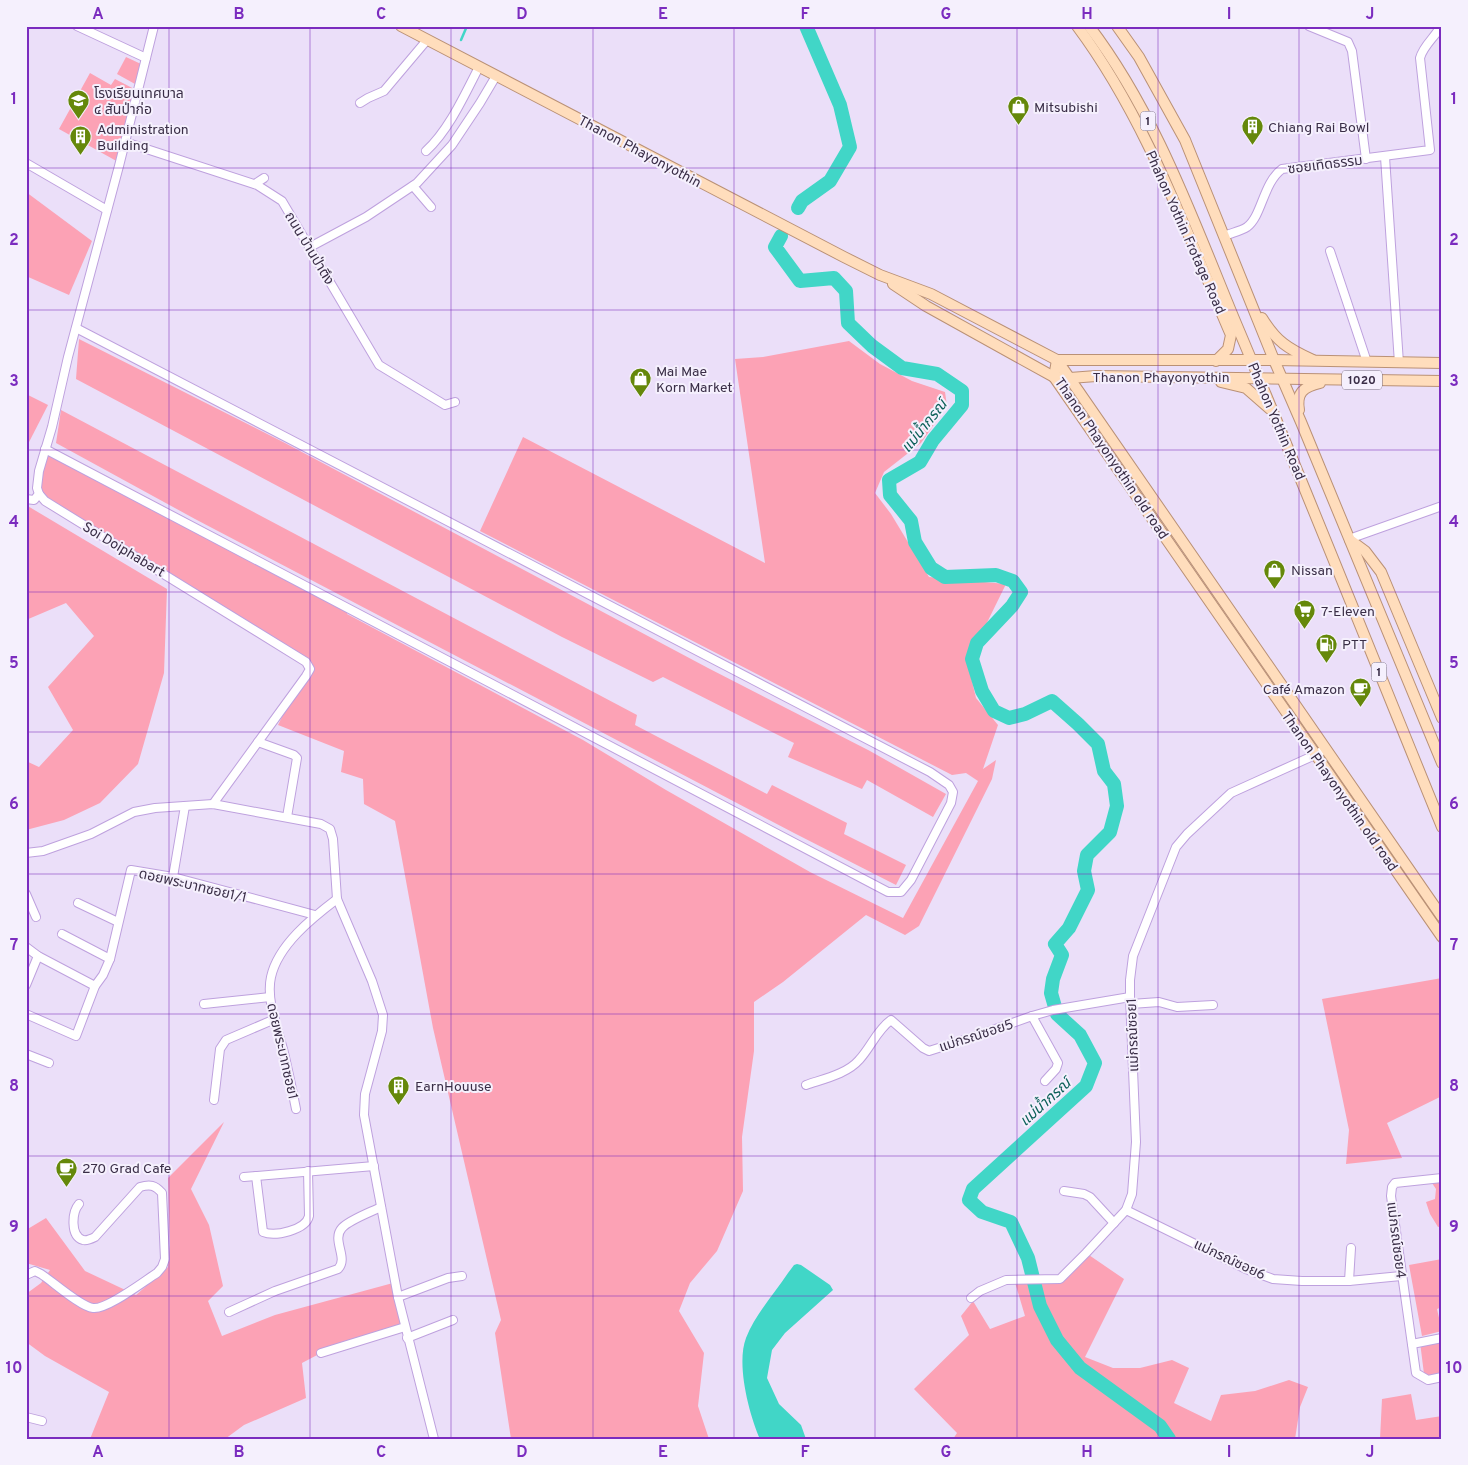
<svg xmlns="http://www.w3.org/2000/svg" width="1468" height="1465" font-family="Overpass,'Noto Sans Thai',sans-serif">
<style>
.green{fill:#fca2b5}
.water{fill:#41d6c7}
.lines{fill:none;stroke-linecap:round;stroke-linejoin:round}
.stream{stroke:#41d6c7;stroke-width:2.5}
.river{stroke:#41d6c7;stroke-width:14}
.minor-casing{stroke:#bea1de;stroke-width:10}
.major-casing{stroke:#ba9176;stroke-width:12}
.minor{stroke:#fff;stroke-width:8}
.major{stroke:#ffddbc;stroke-width:10}
.grid{fill:none;stroke:#7b2cbf;stroke-width:1;stroke-opacity:0.55}
.labels{text-anchor:middle;stroke-width:4;stroke-linejoin:round;paint-order:stroke}
.shield{fill:#f5f0fd;stroke:#72687e;stroke-width:1}
.shield-label{font-size:12px;font-weight:bold;fill:#3a2e47}
.poi-label{font-size:14px;fill:#3a2e47;stroke:#f5f0fd;text-anchor:start}
.street-label{font-size:14px;fill:#3a2e47;stroke:#f5f0fd}
.water-label{font-size:15px;font-style:italic;fill:#0b5f58;stroke:#f5f0fd}
.neatline{fill:none;stroke:#7b2cbf;stroke-width:2}
.grid-label{font-size:16px;text-anchor:middle;font-weight:bold;fill:#7b2cbf}
</style>
<rect width="100%" height="100%" fill="#ebdff9"/>
<g class="green">
<path d="M126,57l15,7 -6,20 -18,-10z"/>
<path d="M90,73l21,12 4,-6 23,12 -18,72 -61,-34z"/>
<path d="M26,192l66,49 -23,54 -43,-19z"/>
<path d="M79,339l206,104 423,225 162,83 76,43 -13,23 -66,-37 -5,9 -74,-32 6,-14 -131,-66 -10,5 -91,-45 -486,-258z"/>
<path d="M849,341l31,23 32,17 33,11 2,14 -26,37 -37,29 -9,21 16,21 38,63 77,7 -29,59 -11,13 10,42 22,27 -15,44 13,-9 -4,19 -73,147 -14,9 -39,-20 -83,67 -29,20v49l-12,86 1,54 -26,60 -27,32 -11,28 25,42 -6,53 11,33h-198l-16,-106 6,-13 -68,-292 -38,-207 -31,-17 -1,-25 -22,-7 3,-21 -66,-26 31,-63 -264,-161 -8,-20 8,-32 302,159v6l236,126 83,50 144,82 93,46 75,-137 -12,-8 -14,2 -472,-244 43,-94 242,126 -30,-204 28,-2z"/>
<path d="M26,394l22,11 -22,43z"/>
<path d="M61,410l576,305 -2,10 132,69 5,-9 75,38 -3,11 62,31 -10,20 -102,-52 -599,-314 -139,-76z"/>
<path d="M26,505l141,84 -3,84 -26,91 -38,39 -36,17 -38,10v-69l13,6 34,-37 -25,-43 46,-51 -28,-33 -40,17z"/>
<path d="M1442,978v118l-55,27 15,35 -56,6 3,-34 -27,-131z"/>
<path d="M224,1122l-33,67 18,36 14,61 -15,15 14,35 53,-21 118,-32 8,45 -80,25 -19,10 4,35 -62,27 -19,14h-135l19,-47 -64,-36 -19,-14v-48l15,-11 9,-13 -24,-7v-33l20,-12 39,53 51,24 32,-28 2,-22 -2,-67z"/>
<path d="M1442,1178v48l-4,1 -8,-13 -4,-12 9,-3 1,-10 -6,-9z"/>
<path d="M1086,1253l38,26 -39,78 28,11h27l32,-8 17,8 -15,35 37,18 10,-26 34,-4 34,-11 19,7 -8,20 -5,32h-342l4,-6 -43,-44 55,-54 -8,-19 12,-15 17,28 35,-13 -11,-37 46,1z"/>
<path d="M1442,1259v48l-5,2 5,22 -20,5 -13,-71z"/>
<path d="M1442,1338v39l-9,2 -9,-5 -4,-32z"/>
<path d="M1411,1394l5,26 26,-4v23h-62l2,-40z"/>
</g>
<path class="water" d="M797,1264l4,1 29,20 3,5 -48,43 -13,17 -5,28 12,26 22,21 5,14h-46c-11,-25 -24,-75 -14,-101 9,-23 28,-44 42,-65l6,-8z"/>
<g class="lines">
<path class="stream" d="M461,40l6,-14"/>
<g class="river">
<path d="M798,208l4,-7 28,-20 20,-34 -10,-42 -34,-79"/>
<path d="M781,236l-6,11 25,34 34,-3 12,13 2,32 24,23 30,22 35,6 25,17v14l-29,35 -13,22 -31,18 1,15 21,26 4,21 16,26 14,9 51,-2 17,6 8,11 -9,14 -35,37 -5,16 10,32 12,20 15,7 16,-4 27,-13 26,23 20,20 6,27 10,13 3,22 -7,26 -23,23 -3,16 4,19 -19,38 -14,16 7,11 -9,24 -2,14 6,21 23,21 15,28 -9,23 -113,103 -4,11 13,12 29,10 17,36 12,48 17,34 23,28 80,58 9,13"/>
</g>
<defs>
<g id="minor">
<path d="M77,26l69,32"/>
<path d="M154,26l-35,140 -51,191 -16,70 -13,44 -2,17 2,6 6,7 261,161 4,7 -4,7 -93,128"/>
<path d="M1309,26l39,16 4,9 14,108"/>
<path d="M360,103l8,-5 16,-7 43,-51"/>
<path d="M125,142l132,43 25,16 97,164 66,40 10,-3"/>
<path d="M426,151c23,-21 39,-57 53,-84"/>
<path d="M1385,157l14,206"/>
<path d="M26,163l81,47"/>
<path d="M255,184l9,-6"/>
<path d="M413,186l18,21"/>
<path d="M1224,236c7,-3 17,-5 23,-9 15,-11 16,-44 35,-58l148,-19 -10,-92c3,-12 15,-21 21,-32"/>
<path d="M310,247l56,-30 51,-34 35,-38 28,-42 16,-27"/>
<path d="M1330,251l37,111"/>
<path d="M45,449l843,443h13l10,-12 40,-77 2,-11 -4,-7 -19,-13 -854,-444"/>
<path d="M26,499l8,1 5,-6"/>
<path d="M1349,539l93,-33"/>
<path d="M258,742l36,13 3,3 -10,59"/>
<path d="M26,853l17,-2 48,-17 43,-22 21,-4 58,-4 108,20 9,5 3,10 4,60 35,82 11,34 -1,16 -17,63 -1,21 34,182 36,142"/>
<path d="M173,877l12,-71"/>
<path d="M26,894l10,23"/>
<path d="M78,903l40,19"/>
<path d="M62,934l48,25"/>
<path d="M26,947l12,9 57,30"/>
<path d="M26,985l12,-29"/>
<path d="M204,1004l66,-7"/>
<path d="M1131,1004l28,-2 18,5 36,-2"/>
<path d="M26,1014l50,22 19,-50 8,-11 7,-16 21,-89 42,7 142,38"/>
<path d="M26,1054l23,9"/>
<path d="M1045,1081l11,-12 2,-6 -26,-47 21,-6 77,-13"/>
<path d="M806,1085c17,-6 41,-11 53,-25 12,-13 18,-30 32,-40l32,28 6,3 41,-13 62,-22"/>
<path d="M214,1100l6,-51 6,-9 49,-21"/>
<path d="M296,1109c-4,-20 -8,-40 -13,-60 -6,-22 -17,-50 -12,-72 7,-32 41,-59 66,-78"/>
<path d="M256,1176l7,56c12,5 43,-2 46,-16l-1,-45"/>
<path d="M244,1177l130,-11"/>
<path d="M1442,1178l-47,5 -3,4 -1,9 25,177 12,7 14,-3"/>
<path d="M1064,1191l20,3 6,3 24,26"/>
<path d="M1126,1210l120,59 27,10 29,2h47l52,-5"/>
<path d="M26,1275l9,-4 6,3c11,7 40,33 52,34 14,2 51,-27 64,-35l5,-6 3,-8 -3,-66c-7,-8 -12,-9 -22,-6l-45,50c-4,2 -8,4 -12,3 -13,-4 -11,-28 -4,-36"/>
<path d="M1349,1281l2,-33"/>
<path d="M398,1297l50,-19 14,-2"/>
<path d="M971,1298l9,-7 26,-11 54,-1 26,-26 40,-43 6,-16 4,-52 -6,-145v-17l3,-24 43,-109 11,-13 44,-41 84,-38 10,-6"/>
<path d="M229,1312l46,-21 63,-22c11,-11 -7,-29 4,-41 7,-8 29,-16 39,-21"/>
<path d="M407,1338l46,-18"/>
<path d="M1412,1344l30,-6"/>
<path d="M321,1353l84,-26"/>
<path d="M26,1417l16,4"/>
</g>
<g id="major">
<path d="M401,26l443,231 36,18 51,19 126,66h217l168,3"/>
<path d="M1077,26c68,91 109,205 154,309l-3,14 -12,12"/>
<path d="M1089,26c67,88 104,194 146,295 71,168 138,337 207,506"/>
<path d="M1117,26l22,31 46,83 89,220 27,62 141,341"/>
<path d="M893,284l33,22 128,71 16,1 26,-2 346,5"/>
<path d="M1262,318c14,23 26,31 51,42"/>
<path d="M1057,360l-3,17 388,560"/>
<path d="M1057,360l385,557"/>
<path d="M1221,382l25,6 24,21"/>
<path d="M1299,410c-3,-17 4,-23 21,-27"/>
<path d="M1350,540l15,11 16,21 61,146"/>
</g>
</defs>
<use href="#minor" class="minor-casing"/>
<use href="#major" class="major-casing"/>
<use href="#minor" class="minor"/>
<use href="#major" class="major"/>
</g>
<path class="grid" d="M169,26v1413M310,26v1413M451,26v1413M593,26v1413M734,26v1413M875,26v1413M1017,26v1413M1158,26v1413M1299,26v1413M26,168h1416M26,310h1416M26,450h1416M26,592h1416M26,732h1416M26,874h1416M26,1014h1416M26,1156h1416M26,1296h1416"/>
<defs>
<symbol id="school-pin" viewBox="-11 -11 22 30"><path d="M0 17L-7.5 6A9.5 9.5 0 1 1 7.5 6Z" fill="#65880a" stroke="#f5f0fd"/><path d="M0-5L7-2L0 1L-7-2ZM-4 1L0 2.5L4 1V4Q0 6-4 4Z" fill="#fff"/></symbol>
<symbol id="shop-pin" viewBox="-11 -11 22 30"><path d="M0 17L-7.5 6A9.5 9.5 0 1 1 7.5 6Z" fill="#65880a" stroke="#f5f0fd"/><path d="M-5-2.5h2.3a2.7 3.5 0 0 1 5.4 0H5L5.5 6h-11ZM-1.5-2.5h3a1.5 2.3 0 0 0-3 0Z" fill="#fff"/></symbol>
<symbol id="building-pin" viewBox="-11 -11 22 30"><path d="M0 17L-7.5 6A9.5 9.5 0 1 1 7.5 6Z" fill="#65880a" stroke="#f5f0fd"/><path d="M-4-6H4V6H1V3H-1V6H-4ZM-2.5-4.3h1.7v1.8h-1.7ZM.8-4.3h1.7v1.8H.8ZM-2.5-1h1.7V.8h-1.7ZM.8-1h1.7V.8H.8Z" fill="#fff"/></symbol>
<symbol id="supermarket-pin" viewBox="-11 -11 22 30"><path d="M0 17L-7.5 6A9.5 9.5 0 1 1 7.5 6Z" fill="#65880a" stroke="#f5f0fd"/><path d="M-6-5.5h2.5l.6 2H6L4.5 2H-2.5L-4.4-4H-6ZM-1.5 3.2a1.3 1.3 0 1 0 .1 0ZM3 3.2a1.3 1.3 0 1 0 .1 0Z" fill="#fff"/></symbol>
<symbol id="fuel-pin" viewBox="-11 -11 22 30"><path d="M0 17L-7.5 6A9.5 9.5 0 1 1 7.5 6Z" fill="#65880a" stroke="#f5f0fd"/><path d="M-5.5-6h7V0h2V4h1.3V-2.5L3-4.5l.8-.8L6-3V5H2.5V1h-1V6h-7ZM-4.2-4.7v3.2H.2V-4.7Z" fill="#fff"/></symbol>
<symbol id="cafe-pin" viewBox="-11 -11 22 30"><path d="M0 17L-7.5 6A9.5 9.5 0 1 1 7.5 6Z" fill="#65880a" stroke="#f5f0fd"/><path d="M-5.5-4.5H6V0H3Q3 3.5 0 3.5H-2.5Q-5.5 3.5-5.5 0ZM3-3.2v2h1.7v-2ZM-6 4.5H4V6H-6Z" fill="#fff"/></symbol>
</defs>
<g fill-rule="evenodd">
<use href="#school-pin" x="66" y="88" width="25" height="34"/>
<use href="#shop-pin" x="1006" y="94" width="25" height="34"/>
<use href="#building-pin" x="1240" y="114" width="25" height="34"/>
<use href="#building-pin" x="68" y="124" width="25" height="34"/>
<use href="#shop-pin" x="628" y="366" width="25" height="34"/>
<use href="#shop-pin" x="1262" y="558" width="25" height="34"/>
<use href="#supermarket-pin" x="1292" y="598" width="25" height="34"/>
<use href="#fuel-pin" x="1314" y="632" width="25" height="34"/>
<use href="#cafe-pin" x="1348" y="676" width="25" height="34"/>
<use href="#building-pin" x="386" y="1074" width="25" height="34"/>
<use href="#cafe-pin" x="54" y="1156" width="25" height="34"/>
</g>
<g class="labels">
<g class="shield">
<rect x="1140.5" y="111.5" width="15" height="19" rx="4"/>
<rect x="1342" y="370.5" width="40" height="19" rx="4"/>
<rect x="1371.5" y="662.5" width="15" height="19" rx="4"/>
</g>
<g class="shield-label">
<text x="1148" y="125">1</text>
<text x="1362" y="384">1020</text>
<text x="1379" y="676">1</text>
</g>
<g class="poi-label">
<text x="94" y="98">โรงเรียนเทศบาล<tspan x="94" dy="16">๔ สันป่าก่อ</tspan></text>
<text x="1034" y="112">Mitsubishi</text>
<text x="1268" y="132">Chiang Rai Bowl</text>
<text x="97" y="134">Administration<tspan x="97" dy="16">Building</tspan></text>
<text x="656" y="376">Mai Mae<tspan x="656" dy="16">Korn Market</tspan></text>
<text x="1291" y="575">Nissan</text>
<text x="1321" y="616">7-Eleven</text>
<text x="1342" y="649">PTT</text>
<text x="1345" y="694" text-anchor="end">Café Amazon</text>
<text x="415" y="1091">EarnHouuse</text>
<text x="82" y="1173">270 Grad Cafe</text>
</g>
<g class="street-label">
<text transform="translate(640 151) rotate(28)" y="5">Thanon Phayonyothin</text>
<text transform="translate(1325 164) rotate(-7)" y="5">ซอยเทิดธรรม</text>
<text transform="translate(1186 232) rotate(66)" y="5">Phahon Yothin Frotage Road</text>
<text transform="translate(310 248) rotate(59)" y="5">ถนน บ้านป่าตึง</text>
<text x="1161" y="382">Thanon Phayonyothin</text>
<text transform="translate(1277 421) rotate(67)" y="5">Phahon Yothin Road</text>
<text transform="translate(1112 458) rotate(56)" y="5">Thanon Phayonyothin old road</text>
<text transform="translate(124 549) rotate(31)" y="5">Soi Doiphabart</text>
<text transform="translate(1340 791) rotate(55)" y="5">Thanon Phayonyothin old road</text>
<text transform="translate(193 885) rotate(13)" y="5">ดอยพระบาทซอย1/1</text>
<text transform="translate(976 1035) rotate(-18)" y="5">แม่กรณ์ซอย5</text>
<text transform="translate(1132 1035) rotate(-92)" y="5">แม่กรณ์ซอย1</text>
<text transform="translate(283 1051) rotate(77)" y="5">ดอยพระบาทซอย1</text>
<text transform="translate(1397 1240) rotate(83)" y="5">แม่กรณ์ซอย4</text>
<text transform="translate(1230 1259) rotate(25)" y="5">แม่กรณ์ซอย6</text>
</g>
<g class="water-label">
<text transform="translate(924 426) rotate(-51)" y="5">แม่น้ำกรณ์</text>
<text transform="translate(1045 1102) rotate(-42)" y="5">แม่น้ำกรณ์</text>
</g>
</g>
<rect width="1468" height="1465" fill="none" stroke="#f5f0fd" stroke-width="55"/>
<rect x="28" y="28" width="1412" height="1410" class="neatline"/>
<g class="grid-label">
<text x="98" y="19">A</text>
<text x="239" y="19">B</text>
<text x="381" y="19">C</text>
<text x="522" y="19">D</text>
<text x="663" y="19">E</text>
<text x="805" y="19">F</text>
<text x="946" y="19">G</text>
<text x="1087" y="19">H</text>
<text x="1229" y="19">I</text>
<text x="1370" y="19">J</text>
<text x="14" y="104">1</text>
<text x="1454" y="104">1</text>
<text x="14" y="245">2</text>
<text x="1454" y="245">2</text>
<text x="14" y="386">3</text>
<text x="1454" y="386">3</text>
<text x="14" y="527">4</text>
<text x="1454" y="527">4</text>
<text x="14" y="668">5</text>
<text x="1454" y="668">5</text>
<text x="14" y="809">6</text>
<text x="1454" y="809">6</text>
<text x="14" y="950">7</text>
<text x="1454" y="950">7</text>
<text x="14" y="1091">8</text>
<text x="1454" y="1091">8</text>
<text x="14" y="1232">9</text>
<text x="1454" y="1232">9</text>
<text x="14" y="1373">10</text>
<text x="1454" y="1373">10</text>
<text x="98" y="1457">A</text>
<text x="239" y="1457">B</text>
<text x="381" y="1457">C</text>
<text x="522" y="1457">D</text>
<text x="663" y="1457">E</text>
<text x="805" y="1457">F</text>
<text x="946" y="1457">G</text>
<text x="1087" y="1457">H</text>
<text x="1229" y="1457">I</text>
<text x="1370" y="1457">J</text>
</g>
</svg>
